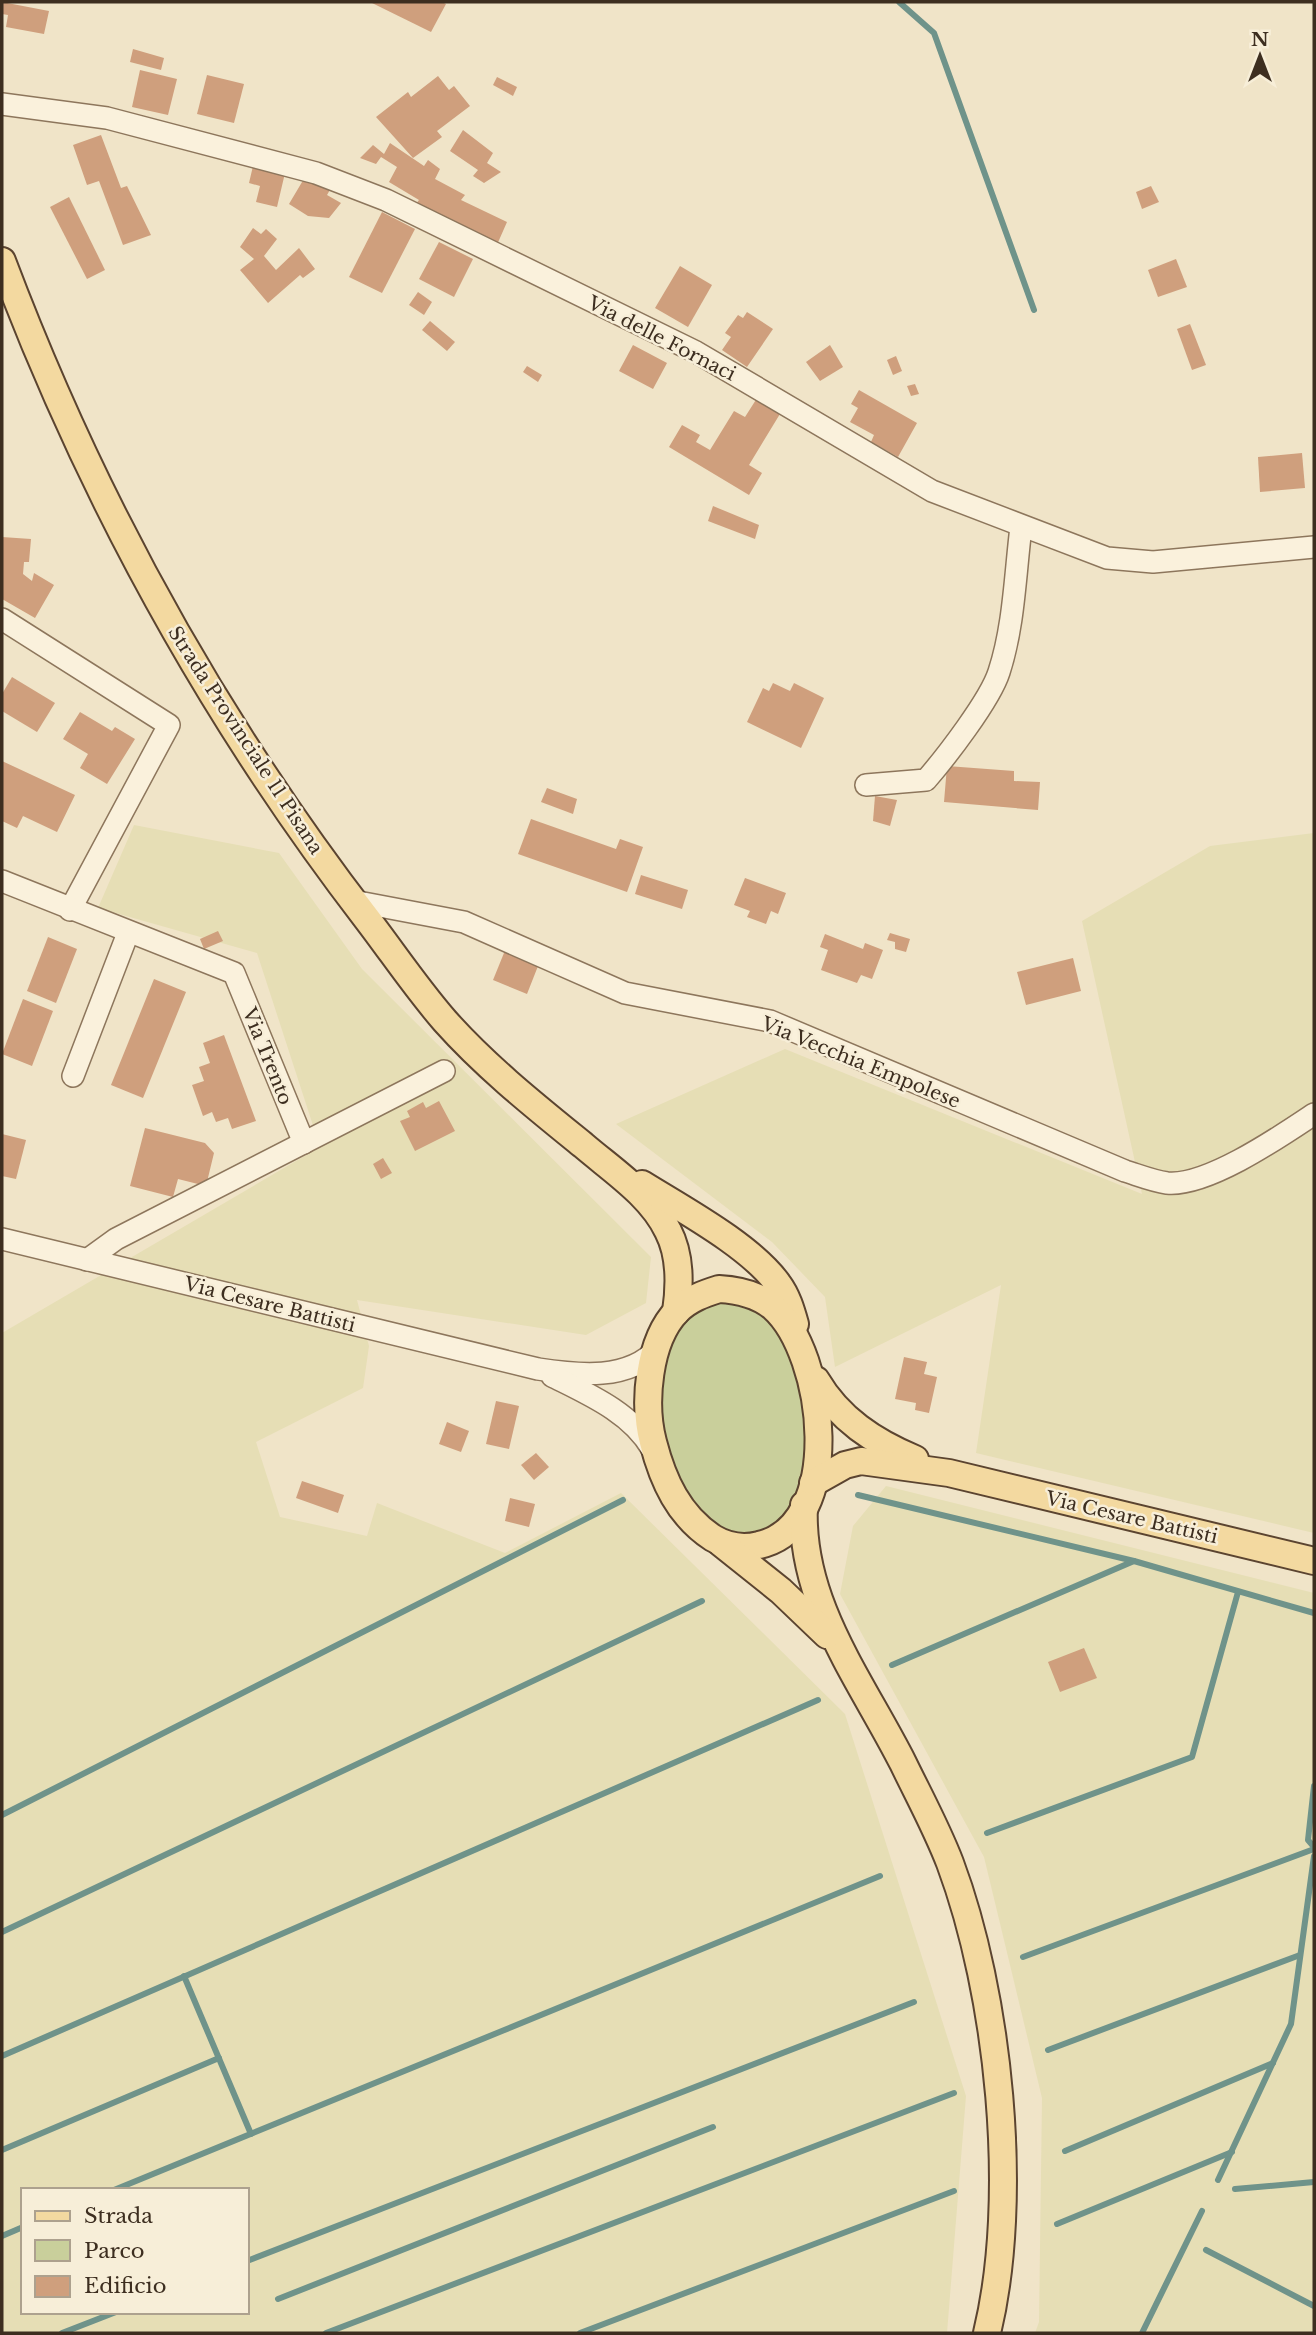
<svg xmlns="http://www.w3.org/2000/svg" width="1316" height="2335" font-family="'Libre Baskerville',serif">
<style>
.farmland{fill:#e6deb5;fill-rule:evenodd}
.green{fill:#c9cf9b}
.lines{fill:none;stroke-linecap:round;stroke-linejoin:round}
.stream{stroke:#6f938a;stroke-width:6}
.building{fill:#cf9f7d}
.minor-casing{stroke:#8d765c;stroke-width:24}
.major-casing{stroke:#5b4430;stroke-width:30}
.minor{stroke:#faf1dc;stroke-width:21}
.major{stroke:#f3d9a0;stroke-width:26}
.labels{text-anchor:middle;stroke-width:5;stroke-linejoin:round;paint-order:stroke}
.street-label{font-size:19px;fill:#3d2e20;stroke:#f7eed8}
</style>
<rect width="100%" height="100%" fill="#f0e4c8"/>
<g class="farmland">
<path d="M134,825l145,28 83,116 289,288 -5,46 -60,32 -229,-35 12,46 -6,42 -107,54 24,75 87,19 10,-33 128,50 116,-60 224,221 121,382 -19,237h-945v-1000l318,-186 -63,-194 -159,-45zM23,2190h224v122h-224z"/>
<path d="M1314,833v700l-338,-80 25,-168 -166,82 -10,-70 -53,-55 -156,-118 169,-75 357,145 -60,-273 128,-75z"/>
<path d="M886,1486l428,107v740h-279l4,-11 3,-224 -58,-241 -144,-263 13,-68z"/>
</g>
<path class="green" d="M720,1301c24,2 45,11 59,31 35,47 47,189 -29,203 -16,2 -27,-5 -39,-14 -46,-35 -57,-107 -44,-160 4,-15 9,-32 20,-43 9,-9 22,-12 33,-17z"/>
<g class="lines">
<g class="stream">
<path d="M899,2l35,31 100,277"/>
<path d="M858,1495l276,66 180,52"/>
<path d="M892,1665l242,-104"/>
<path d="M1314,1786l-6,54 6,7"/>
<path d="M2,1815l621,-315"/>
<path d="M987,1833l205,-76 46,-165"/>
<path d="M2,1932l700,-331"/>
<path d="M1023,1957l291,-108"/>
<path d="M184,1976l67,158"/>
<path d="M1048,2050l252,-95"/>
<path d="M2,2056l816,-356"/>
<path d="M2,2150l217,-92"/>
<path d="M1065,2151l208,-88"/>
<path d="M1218,2180l73,-156 23,-168"/>
<path d="M1235,2189l79,-7"/>
<path d="M114,2190l766,-314"/>
<path d="M1057,2224l175,-72"/>
<path d="M2,2236l21,-9"/>
<path d="M1206,2250l108,56"/>
<path d="M247,2261l667,-259"/>
<path d="M278,2299l435,-172"/>
<path d="M62,2333l54,-21"/>
<path d="M326,2333l628,-240"/>
<path d="M580,2333l374,-142"/>
<path d="M1142,2333l60,-122"/>
</g>
</g>
<g class="building">
<path d="M2,2l47,9 -5,23 -38,-7 2,-12 -6,-1z"/>
<path d="M370,2h72l4,2 -15,28z"/>
<path d="M133,49l31,9 -3,12 -31,-8z"/>
<path d="M140,70l37,9 -9,36 -36,-8z"/>
<path d="M207,75l37,9 -10,39 -37,-9z"/>
<path d="M438,76l11,14 5,-4 16,20 -33,25 5,6 -29,21 -37,-41 32,-25 3,5z"/>
<path d="M497,77l20,10 -4,9 -20,-11z"/>
<path d="M463,130l30,23 -6,10 14,9 -17,11 -11,-7 5,-6 -28,-19z"/>
<path d="M101,135l20,53 6,-2 24,49 -28,10 -24,-64 -12,4 -14,-40z"/>
<path d="M390,143l34,23 4,-6 12,9 -5,10 30,16 -4,5 46,22 -11,25 -81,-42 4,-5 -30,-18 8,-15 -16,-10 -5,7 -16,-6 13,-13 11,9z"/>
<path d="M253,166l32,7 -8,34 -21,-5 4,-16 -11,-3z"/>
<path d="M305,177l26,11 -4,7 14,8 -12,15 -21,-2 -19,-12z"/>
<path d="M1151,186l8,16 -17,7 -6,-17z"/>
<path d="M69,197l36,73 -18,9 -37,-72z"/>
<path d="M382,212l33,17 -33,64 -33,-16z"/>
<path d="M253,228l8,6 5,-5 11,10 -13,17 12,14 23,-22 16,21 -12,9 -3,-3 -32,28 -28,-33 14,-11 -14,-12z"/>
<path d="M439,242l34,17 -19,38 -35,-18z"/>
<path d="M1176,259l11,28 -29,10 -10,-27z"/>
<path d="M680,266l32,19 -24,42 -33,-19z"/>
<path d="M418,292l14,10 -8,13 -15,-10z"/>
<path d="M747,312l26,17 -26,38 -25,-17 9,-13 -6,-4 13,-18 5,3z"/>
<path d="M430,321l25,21 -8,9 -25,-21z"/>
<path d="M1190,324l16,41 -14,5 -15,-41z"/>
<path d="M633,345l34,18 -14,26 -34,-18z"/>
<path d="M830,345l13,22 -23,14 -14,-19z"/>
<path d="M896,356l6,15 -9,4 -6,-15z"/>
<path d="M527,366l15,9 -4,7 -15,-10z"/>
<path d="M915,384l4,10 -8,2 -4,-10z"/>
<path d="M859,390l58,33 -19,34 -27,-15 3,-7 -24,-13 8,-14 -7,-4z"/>
<path d="M759,395l24,14 -34,56 13,8 -13,22 -80,-48 13,-22 18,10 -4,7 14,8 24,-39 11,6z"/>
<path d="M1302,453l3,35 -45,4 -2,-35z"/>
<path d="M713,506l46,19 -4,14 -47,-18z"/>
<path d="M2,537l29,2 -2,23h-5l-1,12 9,7 2,-8 20,12 -19,33 -33,-19z"/>
<path d="M12,677l43,26 -18,29 -35,-21v-17z"/>
<path d="M773,683l17,8 4,-8 30,15 -23,50 -54,-26 16,-34 6,3z"/>
<path d="M80,712l32,19 3,-4 20,12 -28,45 -27,-16 8,-14 -25,-15z"/>
<path d="M2,761l73,34 -18,37 -34,-16 -6,12 -15,-7z"/>
<path d="M947,766l67,5v10l26,1 -2,28 -94,-8z"/>
<path d="M547,788l30,11 -4,15 -32,-12z"/>
<path d="M875,796l22,4 -7,26 -17,-5z"/>
<path d="M531,819l85,30 4,-10 23,8 -16,45 -109,-38z"/>
<path d="M641,875l47,15 -6,19 -47,-15z"/>
<path d="M745,878l41,15 -8,21 -7,-3 -5,13 -19,-7 3,-6 -16,-6z"/>
<path d="M218,931l5,10 -19,8 -4,-10z"/>
<path d="M890,933l20,6 -4,13 -11,-3v-7l-8,-2z"/>
<path d="M825,934l38,15 2,-6 18,7 -11,29 -11,-4 -4,8 -36,-13 7,-20 -8,-3z"/>
<path d="M48,937l29,12 -21,54 -29,-12z"/>
<path d="M506,948l34,13 -13,33 -34,-14z"/>
<path d="M1073,958l8,33 -55,14 -9,-33z"/>
<path d="M154,979l32,13 -43,106 -32,-13z"/>
<path d="M23,999l30,12 -21,55 -30,-12z"/>
<path d="M224,1035l32,86 -24,8 -4,-11 -12,4 -4,-10 -9,4 -11,-31 12,-4 -5,-14 11,-4 -7,-20z"/>
<path d="M439,1101l16,30 -40,20 -15,-30 10,-4 -3,-6 16,-9 3,6z"/>
<path d="M145,1128l60,15 9,10 -8,33 -28,-7 -5,18 -43,-11z"/>
<path d="M2,1134l24,6 -10,39 -14,-3z"/>
<path d="M383,1158l9,15 -11,6 -8,-15z"/>
<path d="M904,1357l23,5 -3,12 13,3 -8,36 -14,-3 1,-7 -21,-4z"/>
<path d="M496,1401l23,5 -10,43 -23,-5z"/>
<path d="M447,1422l22,9 -8,21 -22,-8z"/>
<path d="M536,1453l13,14 -15,13 -13,-15z"/>
<path d="M302,1481l42,14 -6,18 -42,-15z"/>
<path d="M510,1498l25,6 -6,23 -24,-6z"/>
<path d="M1084,1648l13,30 -37,14 -12,-30z"/>
</g>
<g class="lines">
<defs>
<g id="minor">
<path d="M2,104l105,14 209,55 70,27 310,152 236,139 175,67 46,4 161,-15"/>
<path d="M2,619l167,106 -99,185"/>
<path d="M866,785l60,-5c20,-23 64,-80 73,-108 15,-46 16,-96 22,-145"/>
<path d="M2,881l232,92 70,170"/>
<path d="M353,901l111,21 161,71 145,28 355,150c13,4 28,10 42,12 40,4 114,-47 147,-69"/>
<path d="M73,1076l55,-143"/>
<path d="M2,1239l536,130c40,6 91,12 120,-21"/>
<path d="M87,1260l29,-21 328,-168"/>
<path d="M552,1376c36,18 80,37 100,73"/>
</g>
<g id="major">
<path d="M2,261c89,236 211,458 365,658 26,34 50,70 78,102 41,46 90,85 138,124 29,25 68,50 85,86 13,25 12,54 8,81"/>
<path d="M642,1184c40,25 109,62 136,100 9,12 13,26 17,40"/>
<path d="M719,1289c19,1 38,5 54,18 53,47 73,219 -14,238 -16,4 -31,2 -46,-7 -34,-22 -50,-57 -60,-96 -10,-38 -5,-101 24,-131 12,-12 26,-17 42,-22z"/>
<path d="M816,1380c23,39 58,62 99,79"/>
<path d="M813,1483l32,-18 16,-4 88,12 365,88"/>
<path d="M804,1505c-5,97 57,175 99,258 16,33 34,66 47,100 49,131 70,334 37,470"/>
<path d="M721,1543l60,48 46,44"/>
</g>
</defs>
<use href="#minor" class="minor-casing"/>
<use href="#major" class="major-casing"/>
<use href="#minor" class="minor"/>
<use href="#major" class="major"/>
</g>
<g class="labels">
<g class="street-label">
<text transform="translate(662 338) rotate(27)" y="7">Via delle Fornaci</text>
<text transform="translate(246 740) rotate(57)" y="7">Strada Provinciale 11 Pisana</text>
<text transform="translate(268 1056) rotate(68)" y="7">Via Trento</text>
<text transform="translate(861 1062) rotate(22)" y="7">Via Vecchia Empolese</text>
<text transform="translate(270 1304) rotate(14)" y="7">Via Cesare Battisti</text>
<text transform="translate(1132 1517) rotate(13)" y="7">Via Cesare Battisti</text>
</g>
</g>
<rect width="1316" height="2335" fill="none" stroke="#3d2e20" stroke-width="7"/>
<rect x="21" y="2188" width="228" height="126" fill="#f7eed8" stroke="#ada18e" stroke-width="2"/>
<rect x="35" y="2211" width="35" height="10" fill="#f3d9a0" stroke="#ada18e" stroke-width="2"/>
<text x="84" y="2223" font-size="21" fill="#3d2e20">Strada</text>
<rect x="35" y="2240" width="35" height="21" fill="#c9cf9b" stroke="#ada18e" stroke-width="2"/>
<text x="84" y="2258" font-size="21" fill="#3d2e20">Parco</text>
<rect x="35" y="2276" width="35" height="21" fill="#cf9f7d" stroke="#ada18e" stroke-width="2"/>
<text x="84" y="2293" font-size="21" fill="#3d2e20">Edificio</text>
<g transform="translate(1260 56)" stroke="#f7eed8" stroke-width="5" paint-order="stroke">
<path d="M0-5L12 26L0 18L-12 26Z" fill="#3d2e20"/>
<text y="-10" font-size="19" font-weight="bold" text-anchor="middle" fill="#3d2e20">N</text>
</g>
</svg>
